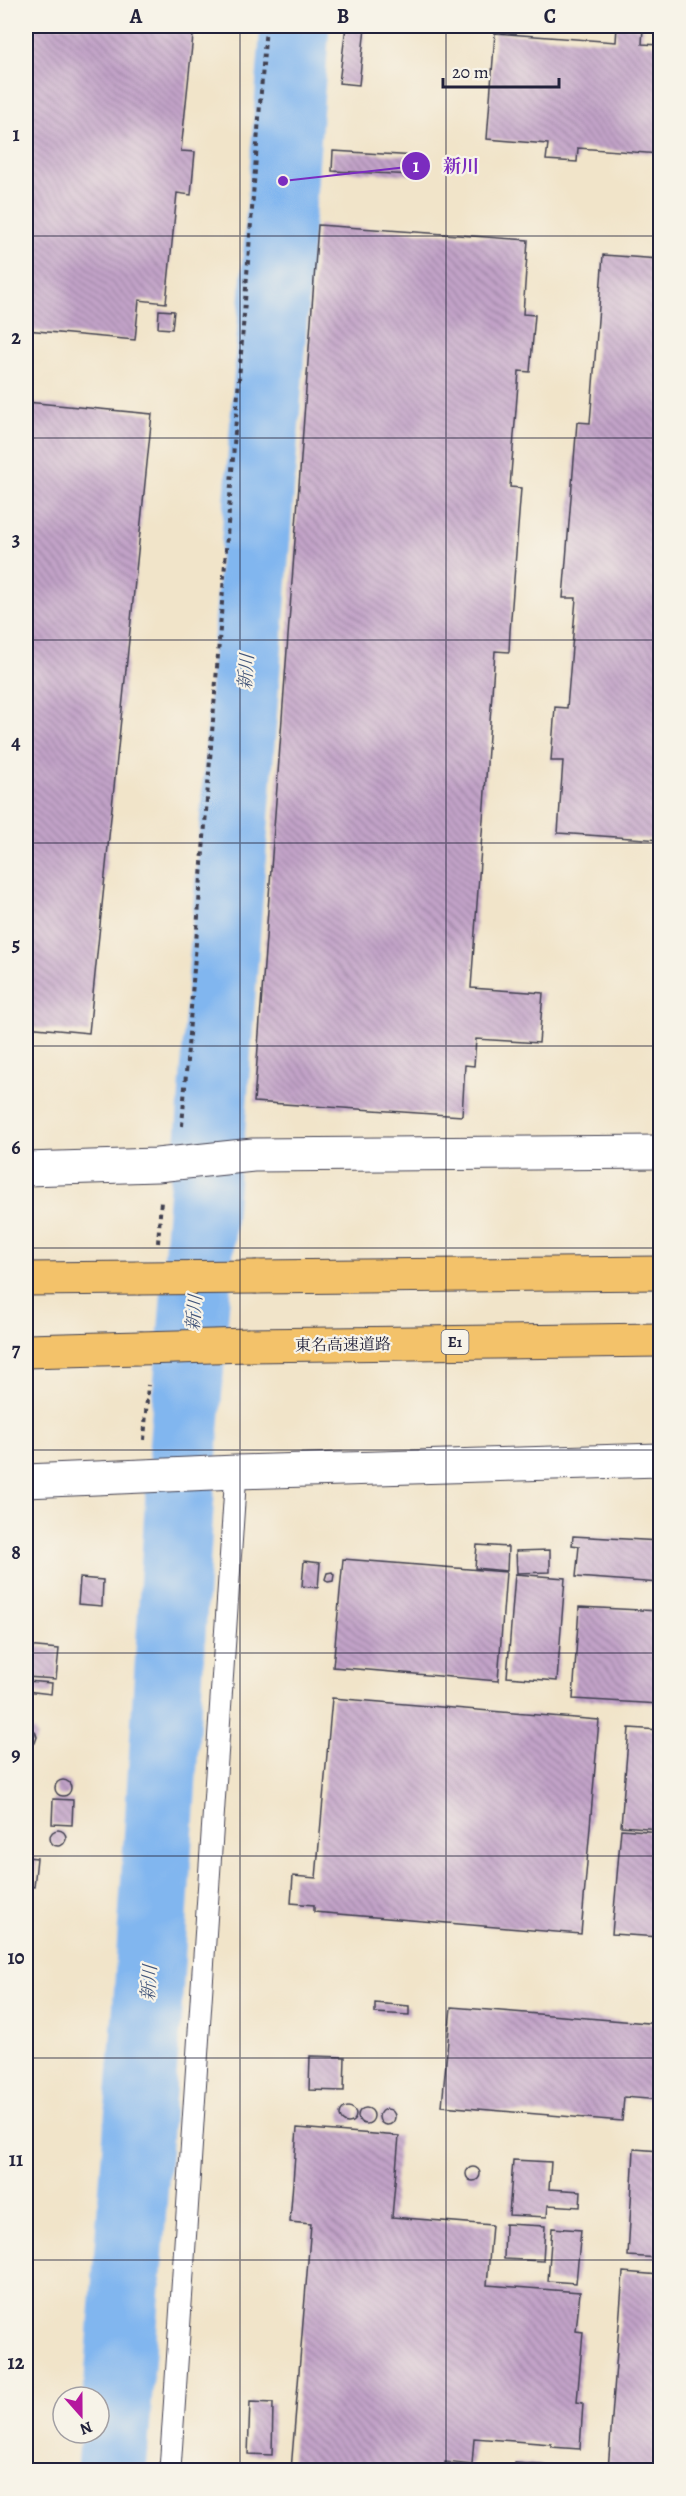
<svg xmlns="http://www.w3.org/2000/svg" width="686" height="2496" font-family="Alegreya,'Noto Serif JP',serif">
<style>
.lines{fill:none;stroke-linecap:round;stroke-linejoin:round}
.river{stroke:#81b6ef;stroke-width:69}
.building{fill:url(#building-back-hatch)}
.lane-casing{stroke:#413f50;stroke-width:23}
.street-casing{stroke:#413f50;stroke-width:35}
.highway-casing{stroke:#413f50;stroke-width:35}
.path{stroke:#413f50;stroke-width:4;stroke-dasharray:4.5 4.5;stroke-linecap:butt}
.lane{stroke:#fff;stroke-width:21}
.street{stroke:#fff;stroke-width:33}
.highway{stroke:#f3c26a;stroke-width:33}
.highway-bridge-casing{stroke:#413f50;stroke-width:35;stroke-linecap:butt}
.highway-bridge{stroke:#f3c26a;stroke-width:33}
.grid{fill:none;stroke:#22223b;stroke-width:1.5;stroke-opacity:0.55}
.labels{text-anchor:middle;stroke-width:4.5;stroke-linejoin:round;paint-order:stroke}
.shield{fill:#f7f3e8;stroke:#62616f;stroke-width:1.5}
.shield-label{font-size:15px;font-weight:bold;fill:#22223b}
.street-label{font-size:16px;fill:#22223b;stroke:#f7f3e8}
.water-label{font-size:18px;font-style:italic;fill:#43567a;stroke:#f7f3e8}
.leader{fill:none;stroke:#7b2cbf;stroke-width:2}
.callout-dot{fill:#7b2cbf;stroke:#f7f3e8;stroke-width:2}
.mark-label{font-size:18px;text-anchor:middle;font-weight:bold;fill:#fff}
.callout-label{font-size:18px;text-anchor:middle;font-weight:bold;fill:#7b2cbf;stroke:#f7f3e8;stroke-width:4.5;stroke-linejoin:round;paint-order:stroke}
.neatline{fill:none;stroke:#22223b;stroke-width:2}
.grid-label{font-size:20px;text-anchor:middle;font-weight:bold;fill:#22223b}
</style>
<defs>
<pattern id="building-back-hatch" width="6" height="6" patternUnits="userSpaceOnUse" patternTransform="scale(1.5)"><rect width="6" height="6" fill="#c2a3c8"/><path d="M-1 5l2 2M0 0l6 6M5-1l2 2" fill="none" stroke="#9d84a4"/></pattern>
</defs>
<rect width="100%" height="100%" fill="#f7f3e8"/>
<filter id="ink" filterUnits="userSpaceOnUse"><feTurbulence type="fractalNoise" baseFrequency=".0167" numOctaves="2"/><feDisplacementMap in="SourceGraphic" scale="12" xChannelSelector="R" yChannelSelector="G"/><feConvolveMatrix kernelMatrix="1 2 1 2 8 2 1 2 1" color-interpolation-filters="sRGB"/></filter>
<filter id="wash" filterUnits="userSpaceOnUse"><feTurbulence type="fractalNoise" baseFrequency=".008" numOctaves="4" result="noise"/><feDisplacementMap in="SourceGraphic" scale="24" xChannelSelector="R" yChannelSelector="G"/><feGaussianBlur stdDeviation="1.35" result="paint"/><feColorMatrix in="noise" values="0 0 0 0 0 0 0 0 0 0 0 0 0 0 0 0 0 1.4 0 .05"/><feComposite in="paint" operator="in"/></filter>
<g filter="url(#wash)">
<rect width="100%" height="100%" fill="#f1e4c9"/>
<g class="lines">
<g class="river">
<path d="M210,1139l85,-1113"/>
<path d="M183,1450l22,-275"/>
<path d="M112,2470l35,-457 33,-519"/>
</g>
</g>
<g id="blocks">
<g class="building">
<path d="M26,26h168l-13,125 14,1 -4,43 -14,-2 -11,110 -27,-3 -4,40 -109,-10z"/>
<path d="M346,26l19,1 -6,58 -20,-2z"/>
<path d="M617,26l26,2 -1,16 18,1v109l-82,-6 -1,14 -31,-2 2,-16 -61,-5 8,-106 121,9z"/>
<path d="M333,151l83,5 -1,19 -83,-4z"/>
<path d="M318,225l210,15 -5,74 12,1 -5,57 -11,-1 -9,116 11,1 -11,143 -1,21 -14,-1 -24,337 72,5 -4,50 -63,-4 -2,27 -9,-1 -3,51 -208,-14z"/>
<path d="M603,255l57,4v581l-102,-7 5,-72h-12l4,-54 12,1 9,-110h-13l14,-176 13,1z"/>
<path d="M159,310l15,1 -2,18 -14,-1z"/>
<path d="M26,402l126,12 -63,619 -63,-6z"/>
<path d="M573,1536l87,5v42l-84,-6 3,-31 -7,-1z"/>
<path d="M477,1545l31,2 -1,24 -32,-3z"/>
<path d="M550,1550v22l-33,1 -1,-22z"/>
<path d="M343,1559l163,13 -8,109 -165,-14z"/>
<path d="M304,1561l16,2 -2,25 -16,-2z"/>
<path d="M332,1572l2,3 -1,6 -5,1 -3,-3 2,-6z"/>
<path d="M515,1574l50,4 -8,103 -50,-4z"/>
<path d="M80,1578l23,2 -1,26 -24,-2z"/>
<path d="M579,1607l81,4v93l-87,-5z"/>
<path d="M26,1646l33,3 -3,30 -30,-2z"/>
<path d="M26,1681l26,2 -1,11 -25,-3z"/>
<path d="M332,1698l267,22 -18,214 -267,-22v-7l-23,-2 2,-27 23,2z"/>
<path d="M629,1728l31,2v99l-39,-3z"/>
<path d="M29,1729l6,2 2,6 -2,6 -6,2 -3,-1v-14z"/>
<circle cx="63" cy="1788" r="8"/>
<path d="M53,1799l20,1 -1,25 -20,-1z"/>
<path d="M621,1829l39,3v105l-48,-3z"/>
<circle cx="58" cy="1838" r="8"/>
<path d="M26,1857l11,1 -3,29 -8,-1z"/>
<path d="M375,2003l34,3v9l-34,-2z"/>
<path d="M451,2007l209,17v76l-36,-3 -2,24 -180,-15z"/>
<path d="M310,2056l35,1 -1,34 -35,-1z"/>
<circle cx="348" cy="2115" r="8"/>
<circle cx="366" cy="2116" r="8"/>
<circle cx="387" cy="2117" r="8"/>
<path d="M297,2128l102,8 -7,81 100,8 -5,60 93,7 -4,39 7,1 -6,70 6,1 -3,46 -29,-2v-3l-77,-6 -2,27 -27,-3v8h-154l20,-246 -21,-2z"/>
<path d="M634,2149l26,2v107l-32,-2z"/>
<path d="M513,2160l38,2 -2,27 32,2 -1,16 -32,-2 -1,12 -38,-2z"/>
<circle cx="473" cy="2174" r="7"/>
<path d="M505,2224l40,2 -2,35 -39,-2z"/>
<path d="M552,2228l29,2 -5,53 -28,-2z"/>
<path d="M623,2272l37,3v195h-52z"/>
<path d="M250,2402l23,1 -1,52 -24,-1z"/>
<path d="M514,2463l63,5v2h-64z"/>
</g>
</g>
</g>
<g filter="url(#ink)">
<use href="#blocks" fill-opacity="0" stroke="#413f50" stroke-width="1.5"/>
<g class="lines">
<defs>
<path id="lane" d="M170,2470l66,-998"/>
<g id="street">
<path d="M26,1169l131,-4 96,-10 407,-3"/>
<path d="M26,1481l210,-9 424,-12"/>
</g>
<g id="highway">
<path d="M257,1277l403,-4"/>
<path d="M26,1279l113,-1"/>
<path d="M249,1345l411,-5"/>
<path d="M26,1351l114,-3"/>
</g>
</defs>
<use href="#lane" class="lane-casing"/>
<use href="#street" class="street-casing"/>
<use href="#highway" class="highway-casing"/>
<g class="path">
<path d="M182,1126l84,-1100"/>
<path d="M158,1243l3,-43"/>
<path d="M144,1440l4,-55"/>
</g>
<use href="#lane" class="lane"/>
<use href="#street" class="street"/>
<use href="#highway" class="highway"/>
<defs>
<g id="highway-bridge">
<path d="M139,1278l118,-1"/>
<path d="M140,1348l109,-3"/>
</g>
</defs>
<use href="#highway-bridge" class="highway-bridge-casing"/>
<use href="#highway-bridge" class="highway-bridge"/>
</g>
</g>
<path class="grid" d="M240,26v2444M446,26v2444M26,236h634M26,438h634M26,640h634M26,843h634M26,1046h634M26,1248h634M26,1450h634M26,1653h634M26,1856h634M26,2058h634M26,2260h634"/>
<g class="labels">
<rect class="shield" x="441.5" y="1330" width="27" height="24" rx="4.5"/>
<g class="shield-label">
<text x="455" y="1347">E1</text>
</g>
<g class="street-label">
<text transform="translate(343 1344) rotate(-1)" y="6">東名高速道路</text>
</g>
<g class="water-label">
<text transform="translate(246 672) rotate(-86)" y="6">新川</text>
<text transform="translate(194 1313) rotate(-85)" y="6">新川</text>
<text transform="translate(149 1983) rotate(-86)" y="6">新川</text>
</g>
</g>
<path class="leader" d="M283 181L416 166"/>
<g class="callout-dot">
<circle cx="283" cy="181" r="6"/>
<circle cx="416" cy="166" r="15"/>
</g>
<g class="mark-label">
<text x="416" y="172">1</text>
</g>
<g class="callout-label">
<text x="461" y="172">新川</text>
</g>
<rect width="686" height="2496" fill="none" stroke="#f7f3e8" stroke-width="66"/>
<g transform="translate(81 2415) rotate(159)"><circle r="28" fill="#f7f3e8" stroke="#a29fa3" stroke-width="1.5"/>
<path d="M0-4.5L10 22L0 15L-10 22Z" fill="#b5179e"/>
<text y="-9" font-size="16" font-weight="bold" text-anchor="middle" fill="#22223b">N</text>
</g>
<path d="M443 78v9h116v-9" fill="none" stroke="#22223b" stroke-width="3"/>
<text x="452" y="78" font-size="18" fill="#22223b" stroke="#f7f3e8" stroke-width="4.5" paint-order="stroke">20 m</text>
<rect x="33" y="33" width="620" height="2430" class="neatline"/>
<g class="grid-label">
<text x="136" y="23">A</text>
<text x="343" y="23">B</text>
<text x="550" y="23">C</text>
<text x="16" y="141">1</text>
<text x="16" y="344">2</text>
<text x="16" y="546">3</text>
<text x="16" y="749">4</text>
<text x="16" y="951">5</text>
<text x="16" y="1154">6</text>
<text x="16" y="1356">7</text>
<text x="16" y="1559">8</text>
<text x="16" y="1761">9</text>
<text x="16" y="1964">10</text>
<text x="16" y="2166">11</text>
<text x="16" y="2369">12</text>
</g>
</svg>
